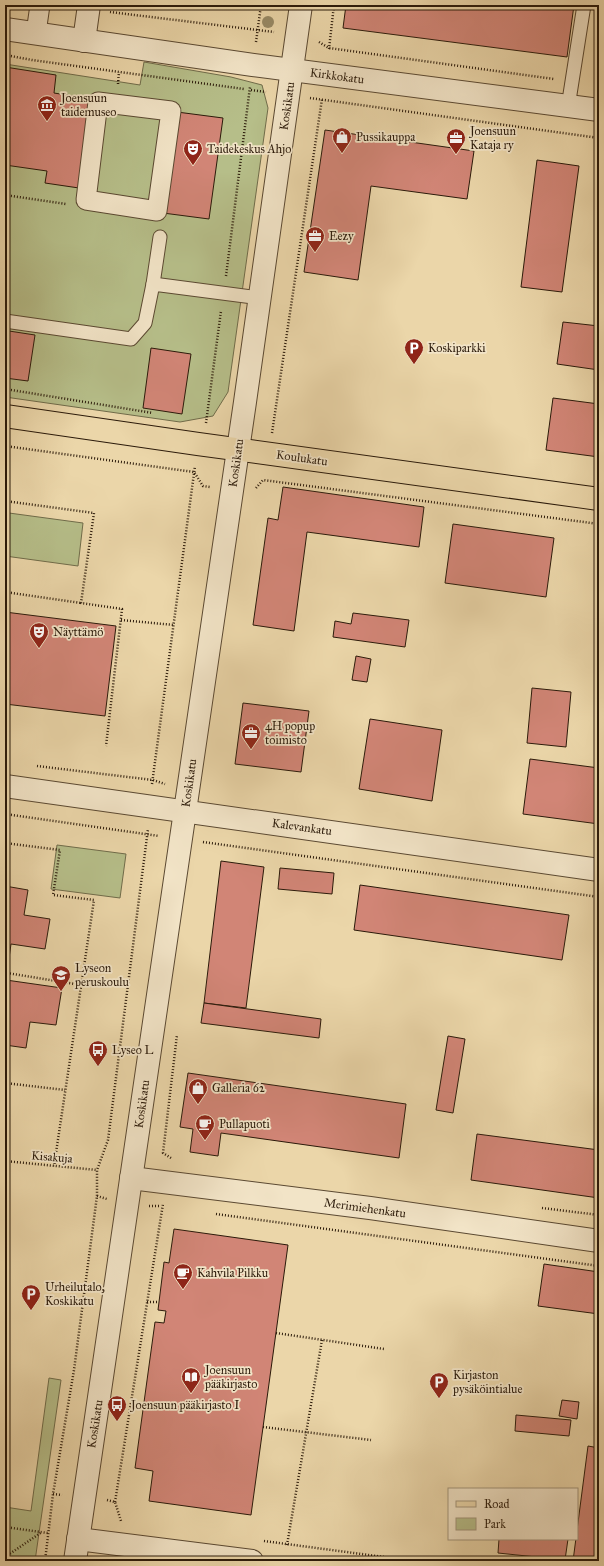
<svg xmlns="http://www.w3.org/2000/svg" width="604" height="1566" font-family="'IM FELL Great Primer',serif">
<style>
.green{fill:#b6be89;stroke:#706c4a}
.building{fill:#d18576;stroke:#2b1a0a}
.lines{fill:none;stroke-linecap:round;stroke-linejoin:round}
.service-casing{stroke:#5b4932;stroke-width:15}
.pedestrian-casing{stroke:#5b4932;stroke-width:21}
.minor-casing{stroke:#5b4932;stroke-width:24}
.primary-casing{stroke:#2b1a0a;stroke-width:24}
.path{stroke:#2b1a0a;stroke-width:2.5;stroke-dasharray:1 2;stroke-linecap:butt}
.service{stroke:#f2e4c7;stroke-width:13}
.pedestrian{stroke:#f2e4c7;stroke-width:19}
.minor{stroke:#f2e4c7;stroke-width:22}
.primary{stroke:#ebd6a9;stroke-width:22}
.tree{fill:#988a66}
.labels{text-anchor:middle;stroke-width:3.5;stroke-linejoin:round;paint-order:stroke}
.street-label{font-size:12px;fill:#2b1a0a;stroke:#f2e4c7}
.poi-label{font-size:12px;fill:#2b1a0a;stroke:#f2e4c7;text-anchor:start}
</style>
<rect width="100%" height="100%" fill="#ebd6a9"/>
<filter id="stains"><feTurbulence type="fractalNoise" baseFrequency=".005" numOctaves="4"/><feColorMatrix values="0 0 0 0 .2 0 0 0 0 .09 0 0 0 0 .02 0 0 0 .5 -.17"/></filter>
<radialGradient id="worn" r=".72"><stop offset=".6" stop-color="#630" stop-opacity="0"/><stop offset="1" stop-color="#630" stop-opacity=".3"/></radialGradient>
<g class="green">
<path d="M144,62l87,15 31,8 6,23 -40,284 -15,24 -33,6 -175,-25v-333l135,21z"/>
<path d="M9,513l74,10 -5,43 -73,-10v-14z"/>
<path d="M57,845l69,9 -6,44 -69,-9z"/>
<path d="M49,1378l12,2 -26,181h-30v-54l26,4z"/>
</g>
<g class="building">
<path d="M346,5h228l-7,52 -224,-29z"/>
<path d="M5,67l51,8 -2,18 37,6 -12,89 -34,-5 2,-12 -42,-6z"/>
<path d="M177,112l46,6 -14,101 -46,-6z"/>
<path d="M325,130l149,21 -7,48 -96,-13 -13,94 -54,-8z"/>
<path d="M537,160l42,6 -17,126 -41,-5z"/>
<path d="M563,322l36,4v44l-42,-6z"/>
<path d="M9,331l26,4 -7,46 -23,-3v-39h2z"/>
<path d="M151,348l40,6 -9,60 -39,-6z"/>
<path d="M553,398l46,6v53l-53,-7z"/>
<path d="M283,487l141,20 -5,40 -112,-15 -13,99 -41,-6 15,-107 10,2z"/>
<path d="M453,524l101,14 -8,59 -101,-14z"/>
<path d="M599,574v21h-3z"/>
<path d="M5,612l111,14 -11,90 -100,-12z"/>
<path d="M353,613l56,7 -4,27 -72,-10 2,-16 16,3z"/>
<path d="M356,656l15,3 -4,23 -15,-2z"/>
<path d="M532,688l39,4 -5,55 -39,-4z"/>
<path d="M243,703l66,8 -8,61 -66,-8z"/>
<path d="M370,719l72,11 -10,71 -73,-12z"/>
<path d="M530,759l69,9v56l-76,-10z"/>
<path d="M221,861l43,6 -18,141 -42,-5z"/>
<path d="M280,868l54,5 -2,21 -54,-5z"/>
<path d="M360,885l209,30 -7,45 -208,-30z"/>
<path d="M5,886l23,4 -4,25 26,4 -5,30 -34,-5 -5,36 56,8 -6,37 -26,-3 -4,26 -21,-3z"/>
<path d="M204,1003l117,16 -2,19 -118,-15z"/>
<path d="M448,1036l17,3 -12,74 -17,-3z"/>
<path d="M188,1073l218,31 -7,54 -178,-25 -3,23 -28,-4 3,-23 -13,-2z"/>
<path d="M477,1134l122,16v48l-128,-18z"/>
<path d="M174,1229l114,16 -37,270 -102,-14 4,-30 -18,-3 20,-146 9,1 2,-12 -8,-1 6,-48 5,1z"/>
<path d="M544,1264l55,8v42l-61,-8z"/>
<path d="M599,1392v22h-3z"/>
<path d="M562,1400l17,2 -2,17 -18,-3z"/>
<path d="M516,1415l55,5 -2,16 -54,-5z"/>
<path d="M588,1446l11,2v113h-26z"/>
<path d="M499,1539h69l-3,21 -67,-7z"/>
</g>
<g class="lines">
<defs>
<g id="service">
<path d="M568,107l16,-102"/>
<path d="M153,284l7,-47"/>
<path d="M5,321l126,18 14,-16 8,-39 107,14"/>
</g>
<g id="pedestrian">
<path d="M36,33l4,-28"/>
<path d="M98,102l73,9 -14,100 -71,-11z"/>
</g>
<g id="minor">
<path d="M5,29l248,36 346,45"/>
<path d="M84,41l5,-36"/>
<path d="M5,786l594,84"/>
<path d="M131,1178l239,30 229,33"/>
<path d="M78,1539l174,22"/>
<path d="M75,1561l170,-1159 56,-397"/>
</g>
<path id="primary" d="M5,416l193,28 401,55"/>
</defs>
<use href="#service" class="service-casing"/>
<use href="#pedestrian" class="pedestrian-casing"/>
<use href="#minor" class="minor-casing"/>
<use href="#primary" class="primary-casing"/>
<g class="path">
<path d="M110,12l164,20"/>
<path d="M256,42l5,-37"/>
<path d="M319,42l10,6 225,31"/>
<path d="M329,49l5,-44"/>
<path d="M5,55l27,5 212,29"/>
<path d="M118,84l1,-12"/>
<path d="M251,90l15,2"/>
<path d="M310,98l289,40"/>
<path d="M5,195l61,9"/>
<path d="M226,276l24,-189"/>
<path d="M5,389l148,24"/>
<path d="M206,423l15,-112"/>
<path d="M272,433l50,-334"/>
<path d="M5,446l189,26 9,14 7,1"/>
<path d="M256,488l7,-8 336,44"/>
<path d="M5,501l89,12 -13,90 41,6 -16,137"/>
<path d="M5,592l76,11"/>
<path d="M121,620l53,5"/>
<path d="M37,766l116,14 12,4"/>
<path d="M152,784l43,-318"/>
<path d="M5,814l154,22"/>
<path d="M203,842l396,55"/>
<path d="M5,843l55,7 -7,45 41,5 -40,266"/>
<path d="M7,973l74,12"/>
<path d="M5,1083l60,7"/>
<path d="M171,1158l-8,-5 14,-118"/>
<path d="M5,1161l92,9"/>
<path d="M97,1196l10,3"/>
<path d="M149,1206h11"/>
<path d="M542,1208l57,7"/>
<path d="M216,1214l383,52"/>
<path d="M147,1302h12"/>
<path d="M276,1333l108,16"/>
<path d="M263,1427l108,13"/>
<path d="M53,1494l9,1"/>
<path d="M107,1500l8,2 6,19"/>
<path d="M115,1502l48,-298"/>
<path d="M5,1527l43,6"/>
<path d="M264,1541l150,20"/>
<path d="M287,1545l35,-205"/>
<path d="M5,1557l37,-25"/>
<path d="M45,1561l8,-67 21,-124 23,-174v-26l11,-30 40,-311"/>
</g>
<use href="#service" class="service"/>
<use href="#pedestrian" class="pedestrian"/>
<use href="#minor" class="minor"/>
<use href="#primary" class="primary"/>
</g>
<circle class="tree" cx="268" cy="22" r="6"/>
<defs>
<symbol id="museum-pin" viewBox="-11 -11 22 30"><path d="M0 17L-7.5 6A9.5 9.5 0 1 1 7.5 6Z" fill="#8f2418" stroke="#f2e4c7"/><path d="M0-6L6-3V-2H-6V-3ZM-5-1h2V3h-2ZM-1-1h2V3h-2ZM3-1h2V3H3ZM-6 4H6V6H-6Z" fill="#fff"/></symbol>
<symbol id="shop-pin" viewBox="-11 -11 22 30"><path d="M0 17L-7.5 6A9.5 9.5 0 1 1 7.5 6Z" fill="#8f2418" stroke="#f2e4c7"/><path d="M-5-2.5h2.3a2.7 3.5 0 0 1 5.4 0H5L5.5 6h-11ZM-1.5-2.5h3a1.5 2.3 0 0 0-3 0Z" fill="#fff"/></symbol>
<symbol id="office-pin" viewBox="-11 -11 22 30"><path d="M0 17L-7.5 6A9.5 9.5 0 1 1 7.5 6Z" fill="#8f2418" stroke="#f2e4c7"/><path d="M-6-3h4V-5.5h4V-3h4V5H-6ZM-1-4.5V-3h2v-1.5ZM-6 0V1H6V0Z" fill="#fff"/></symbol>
<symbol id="theatre-pin" viewBox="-11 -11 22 30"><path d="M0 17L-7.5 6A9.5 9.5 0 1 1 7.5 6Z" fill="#8f2418" stroke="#f2e4c7"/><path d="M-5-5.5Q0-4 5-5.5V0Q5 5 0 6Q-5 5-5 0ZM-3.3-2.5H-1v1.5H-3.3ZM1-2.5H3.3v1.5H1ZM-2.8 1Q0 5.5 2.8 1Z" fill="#fff"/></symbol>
<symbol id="parking-pin" viewBox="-11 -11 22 30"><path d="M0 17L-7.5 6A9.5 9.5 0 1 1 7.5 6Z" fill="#8f2418" stroke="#f2e4c7"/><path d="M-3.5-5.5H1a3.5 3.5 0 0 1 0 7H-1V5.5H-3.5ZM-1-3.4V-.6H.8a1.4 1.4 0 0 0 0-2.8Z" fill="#fff"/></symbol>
<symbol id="school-pin" viewBox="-11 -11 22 30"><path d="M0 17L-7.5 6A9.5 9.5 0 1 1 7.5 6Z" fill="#8f2418" stroke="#f2e4c7"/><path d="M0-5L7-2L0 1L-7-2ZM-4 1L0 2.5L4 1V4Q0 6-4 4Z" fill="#fff"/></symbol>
<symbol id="bus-pin" viewBox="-11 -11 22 30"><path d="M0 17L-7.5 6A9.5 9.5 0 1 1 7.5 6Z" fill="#8f2418" stroke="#f2e4c7"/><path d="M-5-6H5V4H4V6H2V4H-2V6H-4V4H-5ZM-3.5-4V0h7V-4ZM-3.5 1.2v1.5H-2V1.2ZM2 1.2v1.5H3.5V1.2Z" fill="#fff"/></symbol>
<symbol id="cafe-pin" viewBox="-11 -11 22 30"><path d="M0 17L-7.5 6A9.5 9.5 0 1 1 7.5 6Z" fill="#8f2418" stroke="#f2e4c7"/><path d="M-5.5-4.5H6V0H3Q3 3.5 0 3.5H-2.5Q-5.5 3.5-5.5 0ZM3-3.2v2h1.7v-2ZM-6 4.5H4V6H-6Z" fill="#fff"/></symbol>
<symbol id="library-pin" viewBox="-11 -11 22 30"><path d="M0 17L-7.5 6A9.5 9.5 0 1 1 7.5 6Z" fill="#8f2418" stroke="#f2e4c7"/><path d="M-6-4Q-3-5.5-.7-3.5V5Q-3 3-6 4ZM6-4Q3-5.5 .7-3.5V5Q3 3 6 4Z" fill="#fff"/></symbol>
</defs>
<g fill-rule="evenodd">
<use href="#museum-pin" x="36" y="94" width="22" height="30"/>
<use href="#shop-pin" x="331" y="126" width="22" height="30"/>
<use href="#office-pin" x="445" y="127" width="22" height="30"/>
<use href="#theatre-pin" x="182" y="138" width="22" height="30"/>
<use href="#office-pin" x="304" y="225" width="22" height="30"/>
<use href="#parking-pin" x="403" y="337" width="22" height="30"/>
<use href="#theatre-pin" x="28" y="621" width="22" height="30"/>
<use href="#office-pin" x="240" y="722" width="22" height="30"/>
<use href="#school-pin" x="50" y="964" width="22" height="30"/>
<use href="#bus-pin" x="87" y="1039" width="22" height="30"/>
<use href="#shop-pin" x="187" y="1077" width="22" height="30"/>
<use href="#cafe-pin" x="194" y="1113" width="22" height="30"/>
<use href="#cafe-pin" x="172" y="1262" width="22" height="30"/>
<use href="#parking-pin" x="20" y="1283" width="22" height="30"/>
<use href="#library-pin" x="180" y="1366" width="22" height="30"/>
<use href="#parking-pin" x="428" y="1371" width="22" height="30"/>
<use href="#bus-pin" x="106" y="1394" width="22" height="30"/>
</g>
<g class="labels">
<g class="street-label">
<text transform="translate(337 76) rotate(8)" y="4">Kirkkokatu</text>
<text transform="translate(287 106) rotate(-82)" y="4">Koskikatu</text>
<text transform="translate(302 458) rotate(8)" y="4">Koulukatu</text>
<text transform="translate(236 463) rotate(-82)" y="4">Koskikatu</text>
<text transform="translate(189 783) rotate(-82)" y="4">Koskikatu</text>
<text transform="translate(302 827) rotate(8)" y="4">Kalevankatu</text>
<text transform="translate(142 1104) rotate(-82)" y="4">Koskikatu</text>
<text transform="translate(52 1157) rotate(5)" y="4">Kisakuja</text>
<text transform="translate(365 1208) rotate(8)" y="4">Merimiehenkatu</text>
<text transform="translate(95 1424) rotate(-81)" y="4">Koskikatu</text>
</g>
<g class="poi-label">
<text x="61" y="102">Joensuun<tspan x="61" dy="14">taidemuseo</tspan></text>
<text x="470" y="135">Joensuun<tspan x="470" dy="14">Kataja ry</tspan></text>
<text x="356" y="141">Pussikauppa</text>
<text x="207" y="153">Taidekeskus Ahjo</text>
<text x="329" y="240">Eezy</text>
<text x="428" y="352">Koskiparkki</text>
<text x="53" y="636">Näyttämö</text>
<text x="265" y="730">4H popup<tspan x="265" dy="14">toimisto</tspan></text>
<text x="75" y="972">Lyseon<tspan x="75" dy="14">peruskoulu</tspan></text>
<text x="112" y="1054">Lyseo L</text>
<text x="212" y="1092">Galleria 62</text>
<text x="219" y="1128">Pullapuoti</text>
<text x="197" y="1277">Kahvila Pilkku</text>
<text x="45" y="1291">Urheilutalo,<tspan x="45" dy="14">Koskikatu</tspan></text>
<text x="205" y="1374">Joensuun<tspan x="205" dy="14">pääkirjasto</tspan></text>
<text x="453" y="1379">Kirjaston<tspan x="453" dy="14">pysäköintialue</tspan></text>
<text x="131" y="1409">Joensuun pääkirjasto I</text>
</g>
</g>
<rect width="604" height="1566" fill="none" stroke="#ebd6a9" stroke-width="20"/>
<rect x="6" y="6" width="592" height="1554" fill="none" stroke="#2b1a0a" stroke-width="2"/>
<rect x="10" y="10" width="584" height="1546" fill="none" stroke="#2b1a0a"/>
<rect x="448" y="1488" width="130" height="52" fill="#f2e4c7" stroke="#a2937b"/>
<rect x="456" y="1501" width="20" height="6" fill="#ebd6a9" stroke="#a2937b"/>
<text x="484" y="1508" font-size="12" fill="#2b1a0a">Road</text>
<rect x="456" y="1518" width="20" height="12" fill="#b6be89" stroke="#a2937b"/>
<text x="484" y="1528" font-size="12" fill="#2b1a0a">Park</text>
<rect width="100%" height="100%" filter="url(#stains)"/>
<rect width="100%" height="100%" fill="url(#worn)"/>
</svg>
